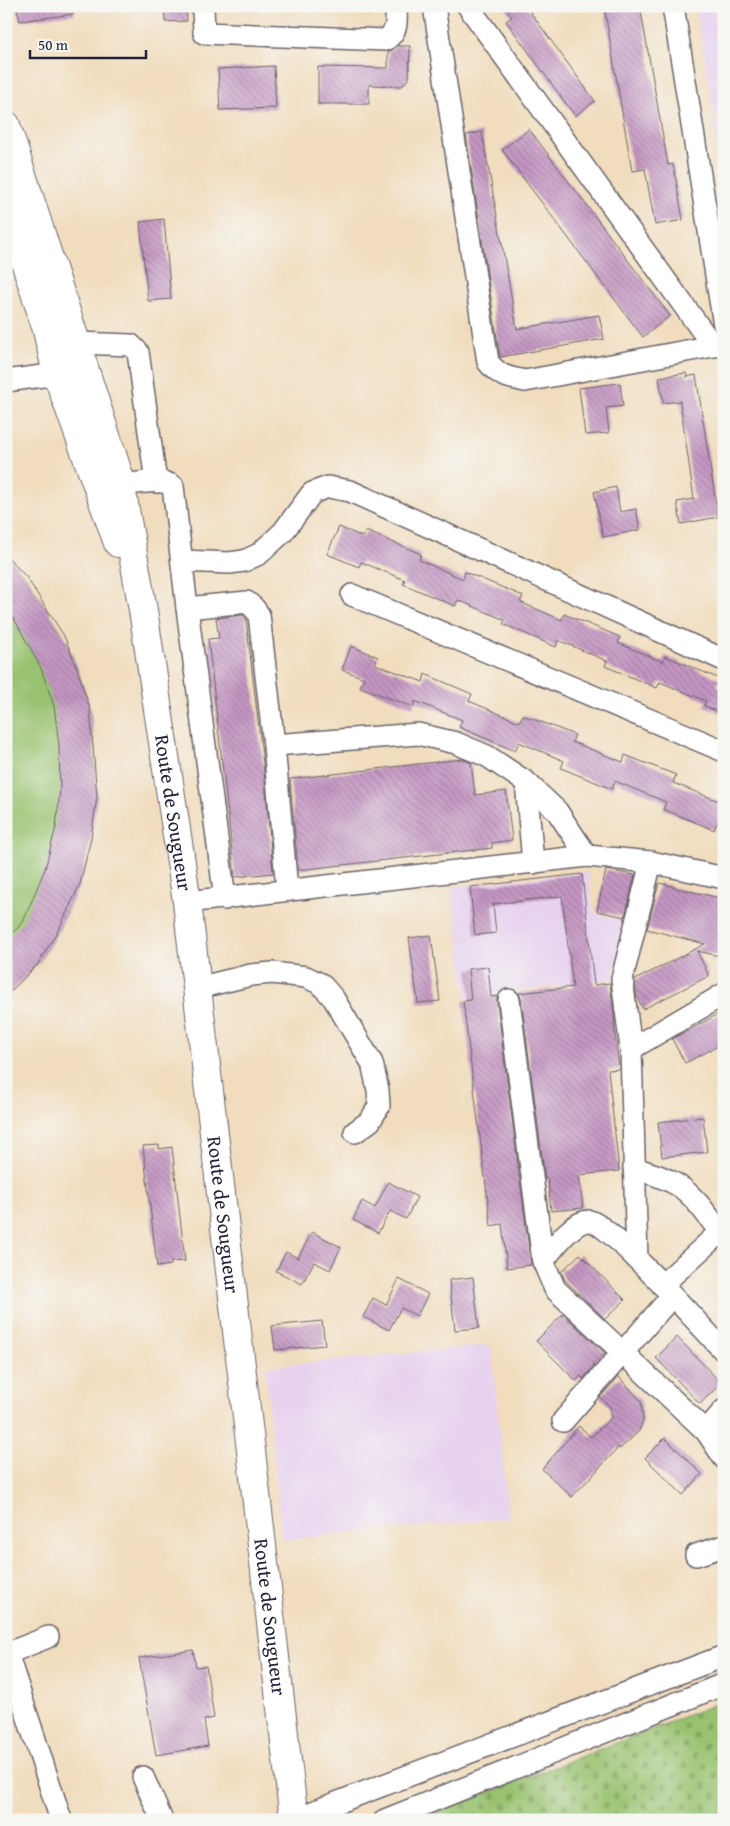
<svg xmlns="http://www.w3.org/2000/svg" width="730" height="1826" font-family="'Gentium Book Plus',serif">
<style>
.built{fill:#e7d2ef}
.green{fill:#99c26f;stroke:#5e7255}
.cemetery{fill:url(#cemetery-stones);stroke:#5e7255}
.building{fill:url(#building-back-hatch)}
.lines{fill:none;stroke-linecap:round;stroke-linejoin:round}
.minor-casing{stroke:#6a6369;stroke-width:24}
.major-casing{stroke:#6a6369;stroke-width:30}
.minor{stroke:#fff;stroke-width:21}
.major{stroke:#fff;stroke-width:28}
.labels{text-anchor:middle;stroke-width:5;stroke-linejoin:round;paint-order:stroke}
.street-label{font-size:20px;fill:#22223b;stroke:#f6f6f2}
</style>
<defs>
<pattern id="cemetery-stones" width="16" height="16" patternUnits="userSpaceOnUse" patternTransform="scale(1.25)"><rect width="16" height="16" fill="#99c26f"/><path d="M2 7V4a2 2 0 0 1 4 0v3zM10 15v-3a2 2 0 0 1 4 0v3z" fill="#84a661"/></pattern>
<pattern id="building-back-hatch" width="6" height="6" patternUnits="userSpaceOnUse" patternTransform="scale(1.25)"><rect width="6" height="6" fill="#c597c3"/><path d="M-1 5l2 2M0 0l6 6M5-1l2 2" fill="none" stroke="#a07ba0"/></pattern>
</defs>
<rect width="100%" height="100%" fill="#f6f6f2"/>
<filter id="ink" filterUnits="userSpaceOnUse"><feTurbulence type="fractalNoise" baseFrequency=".02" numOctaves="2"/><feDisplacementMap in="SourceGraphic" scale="10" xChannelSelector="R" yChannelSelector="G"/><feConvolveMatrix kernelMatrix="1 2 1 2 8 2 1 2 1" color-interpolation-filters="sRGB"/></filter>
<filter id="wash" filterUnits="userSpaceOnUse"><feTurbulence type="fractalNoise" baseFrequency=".0096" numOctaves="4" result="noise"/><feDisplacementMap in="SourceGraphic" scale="20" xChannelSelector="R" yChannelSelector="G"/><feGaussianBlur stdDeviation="1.12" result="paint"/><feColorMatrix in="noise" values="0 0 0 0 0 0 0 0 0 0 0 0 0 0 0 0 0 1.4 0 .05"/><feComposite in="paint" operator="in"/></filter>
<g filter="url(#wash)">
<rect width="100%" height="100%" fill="#f1ddbe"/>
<g class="built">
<path d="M695,6h18l11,71v39l-9,1z"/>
<path d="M724,122v56l-11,-55z"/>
<path d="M588,872l5,41 34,9 -14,57 -146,18 -16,-110z"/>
<path d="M491,1345l17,173 -226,22 -17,-173z"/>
</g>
<path class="green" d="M6,555l21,23 37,58 12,29 14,44 7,88 -37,130 -22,37 -32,31z"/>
<path class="cemetery" d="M724,1701v119h-306z"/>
<g id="blocks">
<g class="building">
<path d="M16,6h58v8l-54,7z"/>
<path d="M164,6h22l1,15 -22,1z"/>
<path d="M504,6h22l69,95 -20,15 -69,-95 6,-4z"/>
<path d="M604,6h36l28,159 5,-1 10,56 -28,5 -10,-56 -13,2z"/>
<path d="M397,46h13l-1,32 -7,8 -33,-1v19h-51v-37l70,1v-16z"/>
<path d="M274,66l2,42 -56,2 -2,-41z"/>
<path d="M529,129l141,187 -27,21 -141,-187z"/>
<path d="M482,132l35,197 82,-14 5,24 -104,18 -34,-222z"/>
<path d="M164,219l7,80 -23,2 -8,-79z"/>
<path d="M686,373l1,4 9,-2 22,142 -37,7 -4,-22 17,-3 -14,-98 -17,2 -4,-26z"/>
<path d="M620,383l3,23 -17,2 3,25 -24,2 -6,-47z"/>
<path d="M616,487l4,25 16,-3 4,21 -37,7 -9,-45z"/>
<path d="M339,527l24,10 3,-6 55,23 -2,6 44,19 2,-7 58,24 -3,6 42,18 2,-6 56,23 -2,6 45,19 2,-6 55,23 -3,7 7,3v25l-20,-8 2,-5 -46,-19 -3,6 -52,-22 2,-5 -49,-21 -2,7 -53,-23 2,-4 -47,-20 -3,6 -52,-22 2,-4 -44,-18 -2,5 -32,-13z"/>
<path d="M6,555l21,23 37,58 12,29 14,44 7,88 -6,41 -11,46 -20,43 -22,37 -32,32v-56l17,-18 22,-53 11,-42 4,-37 -1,-45 -5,-39 -13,-38 -25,-46 -10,-12z"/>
<path d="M243,615l3,4 19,162 8,92 -38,4 -27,-238 11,-1 -3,-20z"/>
<path d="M351,646l27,11 -3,7 48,18 2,-8 47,20 -3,7 50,21 4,-7 52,20 -3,7 51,20 2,-7 51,20 -3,8 51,20v22l-7,-2 -3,7 -51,-21 3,-7 -51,-21 -3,8 -51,-21 3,-7 -45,-19 -4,9 -56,-24 3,-7 -47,-19 -2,6 -53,-20 4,-9 -22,-8z"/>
<path d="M462,759l9,4 4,32 31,-4 6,49 -20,3v5l-194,22 -8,-91z"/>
<path d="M606,870l29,5 -10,42 -28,-6z"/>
<path d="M582,874l12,111 16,-2 5,40h-1l5,46 -11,1 11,101 -40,4 4,33 -32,3 -3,-32h-3l-24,-181 -2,-5 54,-6 -11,-91 -69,8 3,29 -21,2 -5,-48z"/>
<path d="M659,883l13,3v1l52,12v58l-27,-6 12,25 -66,33 -6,-12 -2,-17 70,-36 -58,-15z"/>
<path d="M431,935l9,66 -22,2 -9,-65z"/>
<path d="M488,967l3,30 6,-1v6l34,263 -24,3 -5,-44 -11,2 -28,-225 8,-1 -3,-31z"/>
<path d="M724,1011v32l-39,20 -13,-24z"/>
<path d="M703,1117l4,35 -45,5 -4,-35z"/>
<path d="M159,1145v4l13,-2 13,114 -14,1v3l-14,2 -14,-121z"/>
<path d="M388,1182l29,15 -11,22 -16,-8 -12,22 -25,-13 9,-19 13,7z"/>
<path d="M312,1232l29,15 -11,23 -16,-8 -12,22 -26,-13 10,-19 12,6z"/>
<path d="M580,1254l45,46 -20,19 -40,-39 -4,-8z"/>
<path d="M473,1277l6,51 -24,2 -6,-50z"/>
<path d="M399,1279l29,15 -11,22 -16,-8 -12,22 -26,-13 10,-19 13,7z"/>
<path d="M563,1314l42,39 -12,11 1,2 -11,13 -2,-3 -5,5 -40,-40z"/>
<path d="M322,1321l3,24 -50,5 -3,-24z"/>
<path d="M677,1337l44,46 -21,21 -44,-46z"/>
<path d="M619,1377l22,24 2,20 -4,10 -19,18 -1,-2 -47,50 -30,-28 37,-43 12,11 20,-19 -1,-11 -10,-10z"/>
<path d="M665,1438l37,36 -19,21 -38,-37z"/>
<path d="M193,1650l3,17 10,-1 8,52 -10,2 4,26 -52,9 -17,-97z"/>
</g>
</g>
</g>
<g filter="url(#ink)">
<use href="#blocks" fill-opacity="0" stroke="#6a6369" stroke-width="1"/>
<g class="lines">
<defs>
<g id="minor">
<path d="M203,6l1,27 182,7c13,-11 10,-18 10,-34"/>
<path d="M434,6l54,356c12,15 19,15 37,19l188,-35 11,-1"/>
<path d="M468,6l245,340"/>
<path d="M673,6l51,319"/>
<path d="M6,187l20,-3"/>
<path d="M77,343l54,2 7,7 18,130"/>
<path d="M6,381l51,-7 13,-4"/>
<path d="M121,485c16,-1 39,-8 52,1l14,122 38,291"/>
<path d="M182,561l47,2 15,-2 15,-7 24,-22 29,-39 16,-6 22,4 374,169"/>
<path d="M352,595l372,156"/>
<path d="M187,608l60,-6 7,6 5,7 15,130 13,145"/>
<path d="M274,745l144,-11 38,9 31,13 39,26 31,29 30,45"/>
<path d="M526,782l7,81"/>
<path d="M187,902l400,-46 64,6 73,16"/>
<path d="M197,988l54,-13 21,-2 34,4 15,7 13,15 38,64 6,27 1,16 -9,15 -15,11"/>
<path d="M509,1000l34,261 12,28 151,142 18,27"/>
<path d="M631,1049l93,-55"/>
<path d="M634,1168c16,5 31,9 45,18 18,12 31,34 45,51"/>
<path d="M637,1259l-6,-210 -9,-70 29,-117"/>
<path d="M543,1261c10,-12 29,-40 46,-40 19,1 116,110 135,130"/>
<path d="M662,1285l58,-53"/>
<path d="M563,1421l109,-125"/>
<path d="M706,1431l18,-21"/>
<path d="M696,1555l28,-9"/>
<path d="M7,1653l54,167"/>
<path d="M6,1654l42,-17"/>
<path d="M143,1777l19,43"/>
<path d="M294,1819l430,-163"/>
<path d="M385,1820l339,-136"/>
</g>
<g id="major">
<path id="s1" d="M6,125l113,351 24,134 44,292 107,918"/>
<path d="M6,202l41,128 10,44 61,169"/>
</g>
</defs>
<use href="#minor" class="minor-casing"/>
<use href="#major" class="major-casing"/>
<use href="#minor" class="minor"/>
<use href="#major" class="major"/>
</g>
</g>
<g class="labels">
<g class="street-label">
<text dy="7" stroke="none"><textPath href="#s1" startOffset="710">Route de Sougueur</textPath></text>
<text dy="7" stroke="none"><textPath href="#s1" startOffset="1115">Route de Sougueur</textPath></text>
<text dy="7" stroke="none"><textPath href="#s1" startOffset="1520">Route de Sougueur</textPath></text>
</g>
</g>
<rect width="730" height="1826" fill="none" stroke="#f6f6f2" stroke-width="25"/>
<path d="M30 50v8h116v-8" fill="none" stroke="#22223b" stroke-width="2.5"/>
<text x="38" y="50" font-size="15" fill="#22223b" stroke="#f6f6f2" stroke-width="4" paint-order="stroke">50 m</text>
</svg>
